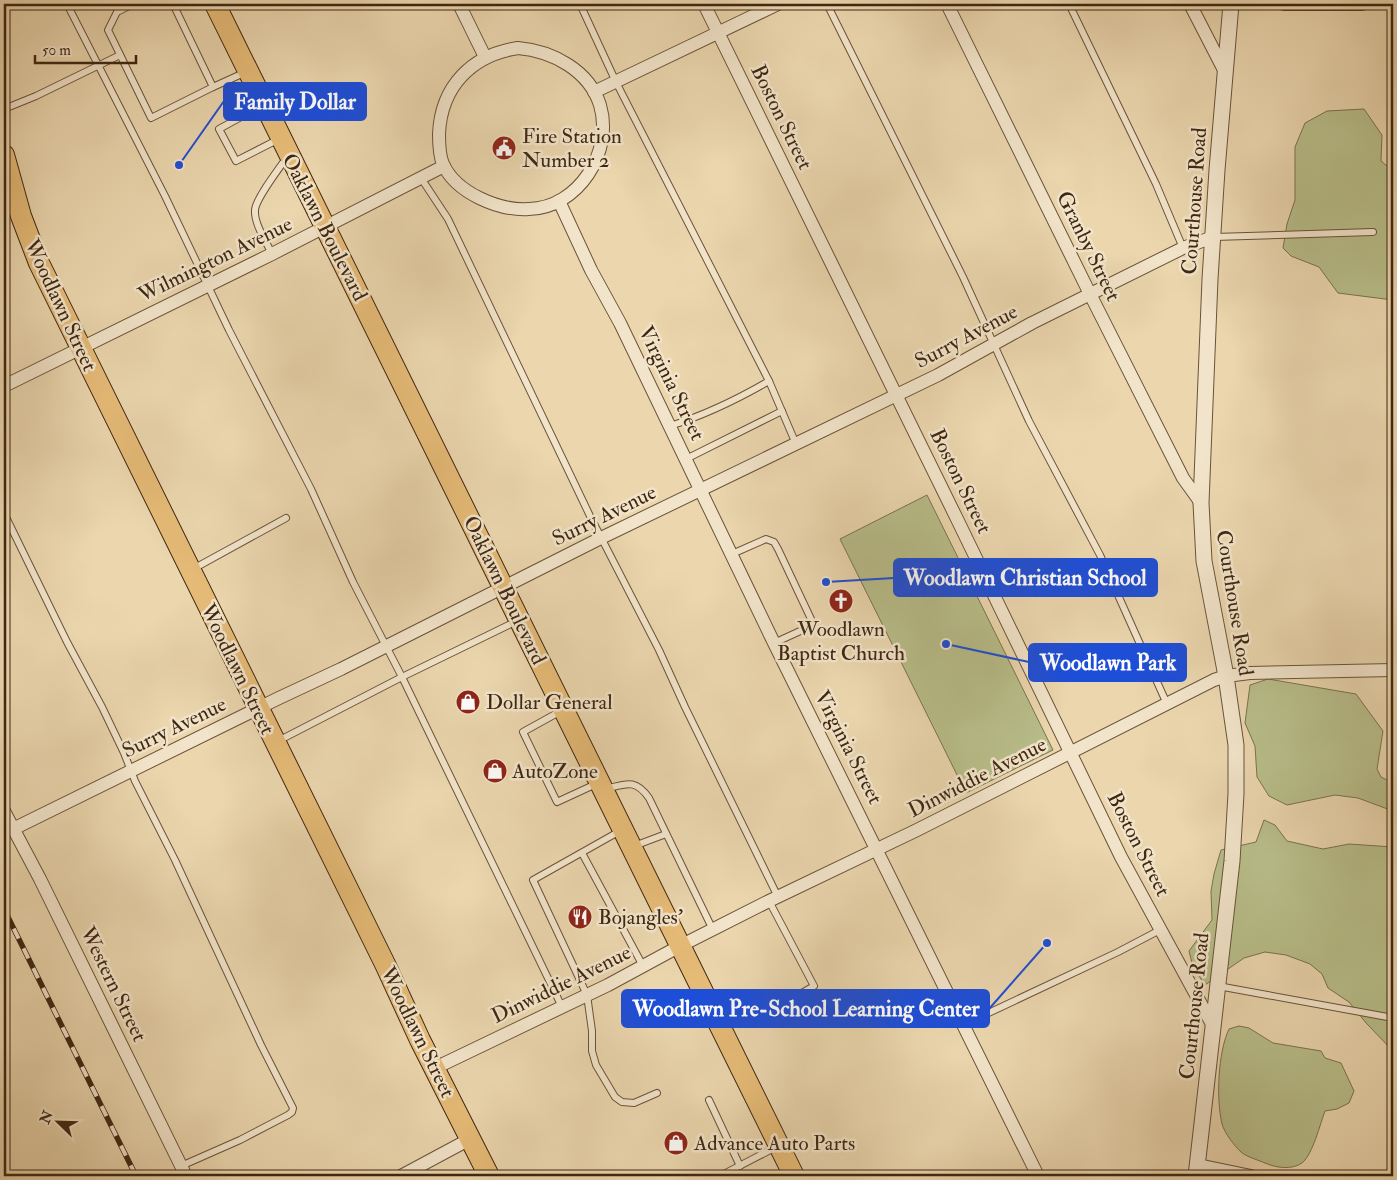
<svg xmlns="http://www.w3.org/2000/svg" width="1397" height="1180" font-family="'IM FELL Double Pica',serif">
<style>
.green{fill:#b8be8a;stroke:#7b724e}
.lines{fill:none;stroke-linecap:round;stroke-linejoin:round}
.service-casing{stroke:#695339;stroke-width:8}
.minor-casing{stroke:#695339;stroke-width:14}
.tertiary-casing{stroke:#695339;stroke-width:17}
.trunk-casing{stroke:#3e2712;stroke-width:22}
.service{stroke:#f2e4ca;stroke-width:6}
.minor{stroke:#f2e4ca;stroke-width:12}
.tertiary{stroke:#f2e4ca;stroke-width:15}
.trunk{stroke:#e6bb77;stroke-width:20}
.rail-casing{stroke:#3e2712;stroke-width:5.5}
.rail{stroke:#f2e4ca;stroke-width:4;stroke-dasharray:11;stroke-linecap:butt}
.labels{text-anchor:middle;stroke-width:5;stroke-linejoin:round;paint-order:stroke}
.street-label{font-size:21px;fill:#3e2712;stroke:#f2e4ca}
.poi-label{font-size:21px;fill:#3e2712;stroke:#f2e4ca;text-anchor:start}
.leader{fill:none;stroke:#1d4ed8;stroke-width:2}
.callout-dot{fill:#1d4ed8;stroke:#f2e4ca;stroke-width:2}
.callout{fill:#1d4ed8;stroke:#1d4ed8;stroke-width:2}
.callout-label{font-size:22px;text-anchor:middle;font-weight:bold;fill:#fff}
</style>
<rect width="100%" height="100%" fill="#ebd6ae"/>
<filter id="stains"><feTurbulence type="fractalNoise" baseFrequency=".004" numOctaves="4"/><feColorMatrix values="0 0 0 0 .2 0 0 0 0 .09 0 0 0 0 .02 0 0 0 .5 -.17"/></filter>
<radialGradient id="worn" r=".72"><stop offset=".6" stop-color="#630" stop-opacity="0"/><stop offset="1" stop-color="#630" stop-opacity=".3"/></radialGradient>
<g class="green">
<path d="M1364,109l18,26 -1,26 12,10v129l-55,-7 -19,-26 -28,-11 -8,-8 4,-24 8,-24v-53l10,-24 22,-12z"/>
<path d="M927,495l126,255 -87,43 -126,-254z"/>
<path d="M1268,679l88,15 27,37 -6,38 4,8 12,6v28l-35,-13 -23,-3 -48,10 -18,-9 -12,-19 -2,-31 -10,-23 5,-38z"/>
<path d="M1264,820l11,5 12,16 36,8 26,-5 44,3v204l-26,-27 -18,-22 -21,-14 -6,-14 -12,-10 -24,-9 -21,-3 -21,6 -39,27 -12,-18 -4,-16 23,-31 -1,-29 3,-17 7,-24 35,-8z"/>
<path d="M1239,1026l10,2 24,15 48,8 4,7 16,5 13,28 -5,12 -12,6 -12,2c-5,13 -12,43 -23,52 -10,7 -26,5 -37,0 -7,-3 -18,-6 -24,-11 -7,-7 -16,-18 -19,-28 -6,-25 -4,-72 7,-95z"/>
</g>
<g class="lines">
<defs>
<g id="service">
<path d="M67,4l98,192 64,134 82,159 42,93 49,95 160,330"/>
<path d="M133,4l-16,8 -9,18 43,88 62,-31 -39,-81 -4,-2"/>
<path d="M580,4l36,78 153,299 27,63"/>
<path d="M827,4l136,273 66,144 71,134 67,149"/>
<path d="M1069,4l87,180 27,64"/>
<path d="M213,87l33,-15"/>
<path d="M263,105l-44,24 17,32 43,-22"/>
<path d="M4,109l32,-13 84,-41"/>
<path d="M421,178l27,41 142,297 69,134 26,57 93,190"/>
<path d="M1214,237l159,-5"/>
<path d="M272,254c-6,-13 -18,-30 -17,-44 1,-12 24,-41 32,-53"/>
<path d="M670,426c35,-11 68,-27 99,-45"/>
<path d="M686,459l96,-48"/>
<path d="M4,513l63,129 35,65 22,46 11,28 40,79 86,185 32,63 -1,4 -4,3 -48,25 -59,26"/>
<path d="M732,554l34,-15 8,3 4,7 33,70 -2,8 -35,16"/>
<path d="M193,569l93,-51"/>
<path d="M561,711l-38,21 34,70 39,-18"/>
<path d="M278,741l124,-64 115,-56"/>
<path d="M605,789c21,-5 30,-11 44,9l64,132"/>
<path d="M620,831l-87,49 54,115 5,36v20l4,14 19,32 7,5 12,1 23,-10"/>
<path d="M634,846l32,-12"/>
<path d="M582,853l61,113"/>
<path d="M1218,986l175,32"/>
<path d="M716,1014l39,-20 10,20 49,-28 -45,-85"/>
<path d="M963,1025l155,-73 42,-22"/>
<path d="M709,1100l31,66"/>
<path d="M720,1176l58,-30"/>
</g>
<g id="minor">
<path d="M459,4l26,53"/>
<path d="M704,4l254,517 163,336 92,169"/>
<path d="M947,4l143,290 93,184 18,25"/>
<path d="M1190,4l35,68"/>
<path d="M1284,4h78"/>
<path d="M518,48c34,3 71,22 82,57 14,47 -22,103 -71,104 -30,2 -73,-16 -86,-45 -4,-9 -4,-21 -4,-30 2,-48 33,-79 79,-86z"/>
<path d="M594,92l184,-88"/>
<path d="M559,201l32,69 29,53 154,320 264,533"/>
<path d="M4,386l268,-132 172,-88"/>
<path d="M4,811l36,68 146,297"/>
<path d="M13,829l266,-131 62,-29 260,-131 337,-163 94,-52 151,-75 30,-11"/>
<path d="M435,1068l173,-83 72,-39 89,-45 148,-71 297,-150 12,-4 24,-3 143,-3"/>
<path d="M1198,1165l53,11"/>
<path d="M401,1176l69,-37"/>
</g>
<path id="tertiary" d="M1196,1176l36,-315 4,-67v-49l-10,-69 -22,-115 -3,-58 9,-224 7,-109 14,-166"/>
<g id="trunk">
<path d="M215,4l579,1172"/>
<path d="M4,155l17,61 18,47 346,701 35,76 69,136"/>
</g>
</defs>
<use href="#service" class="service-casing"/>
<use href="#minor" class="minor-casing"/>
<use href="#tertiary" class="tertiary-casing"/>
<use href="#trunk" class="trunk-casing"/>
<use href="#service" class="service"/>
<use href="#minor" class="minor"/>
<use href="#tertiary" class="tertiary"/>
<use href="#trunk" class="trunk"/>
<defs>
<path id="rail" d="M4,909l132,267"/>
</defs>
<use href="#rail" class="rail-casing"/>
<use href="#rail" class="rail"/>
</g>
<defs>
<symbol id="civic-disc" viewBox="-11 -11 22 22"><circle r="9.5" fill="#8f2418" stroke="#f2e4ca"/><path d="M-.6-6.5H3V-4.5H.6V-3L4-1V1h2V6H-6V1h2V-1L-.6-3ZM-1.2 2.5V6h2.4V2.5Z" fill="#fff"/></symbol>
<symbol id="church-disc" viewBox="-11 -11 22 22"><circle r="9.5" fill="#8f2418" stroke="#f2e4ca"/><path d="M-1.2-6h2.4v3.5h3.3v2.4h-3.3V6h-2.4V-.1h-3.3v-2.4h3.3Z" fill="#fff"/></symbol>
<symbol id="shop-disc" viewBox="-11 -11 22 22"><circle r="9.5" fill="#8f2418" stroke="#f2e4ca"/><path d="M-5-2.5h2.3a2.7 3.5 0 0 1 5.4 0H5L5.5 6h-11ZM-1.5-2.5h3a1.5 2.3 0 0 0-3 0Z" fill="#fff"/></symbol>
<symbol id="restaurant-disc" viewBox="-11 -11 22 22"><circle r="9.5" fill="#8f2418" stroke="#f2e4ca"/><path d="M-5-6h1v4h1v-4h1v4h1v-4h1v5L-1.5 .5V6h-2V.5L-5-1ZM5-6V6H3V1.5H1.5Q1.5-4 5-6Z" fill="#fff"/></symbol>
</defs>
<g fill-rule="evenodd">
<use href="#civic-disc" x="490" y="134" width="28" height="28"/>
<use href="#church-disc" x="827" y="587" width="28" height="28"/>
<use href="#shop-disc" x="454" y="688" width="28" height="28"/>
<use href="#shop-disc" x="481" y="757" width="28" height="28"/>
<use href="#restaurant-disc" x="566" y="903" width="28" height="28"/>
<use href="#shop-disc" x="662" y="1129" width="28" height="28"/>
</g>
<g class="labels">
<g class="street-label">
<text transform="translate(782 117) rotate(64)" y="7">Boston Street</text>
<text transform="translate(1194 201) rotate(-86)" y="7">Courthouse Road</text>
<text transform="translate(325 227) rotate(63)" y="7">Oaklawn Boulevard</text>
<text transform="translate(1089 246) rotate(64)" y="7">Granby Street</text>
<text transform="translate(215 259) rotate(-26)" y="7">Wilmington Avenue</text>
<text transform="translate(61 305) rotate(65)" y="7">Woodlawn Street</text>
<text transform="translate(966 336) rotate(-28)" y="7">Surry Avenue</text>
<text transform="translate(672 383) rotate(64)" y="7">Virginia Street</text>
<text transform="translate(961 481) rotate(64)" y="7">Boston Street</text>
<text transform="translate(604 515) rotate(-26)" y="7">Surry Avenue</text>
<text transform="translate(505 590) rotate(64)" y="7">Oaklawn Boulevard</text>
<text transform="translate(1235 603) rotate(81)" y="7">Courthouse Road</text>
<text transform="translate(238 669) rotate(64)" y="7">Woodlawn Street</text>
<text transform="translate(174 727) rotate(-26)" y="7">Surry Avenue</text>
<text transform="translate(849 747) rotate(63)" y="7">Virginia Street</text>
<text transform="translate(977 777) rotate(-27)" y="7">Dinwiddie Avenue</text>
<text transform="translate(1139 844) rotate(63)" y="7">Boston Street</text>
<text transform="translate(114 984) rotate(64)" y="7">Western Street</text>
<text transform="translate(561 984) rotate(-26)" y="7">Dinwiddie Avenue</text>
<text transform="translate(1194 1006) rotate(-84)" y="7">Courthouse Road</text>
<text transform="translate(418 1032) rotate(64)" y="7">Woodlawn Street</text>
</g>
<g class="poi-label">
<text x="522" y="143">Fire Station<tspan x="522" dy="24">Number 2</tspan></text>
<text x="841" y="636" text-anchor="middle">Woodlawn<tspan x="841" dy="24">Baptist Church</tspan></text>
<text x="486" y="709">Dollar General</text>
<text x="512" y="778">AutoZone</text>
<text x="598" y="924">Bojangles'</text>
<text x="694" y="1150">Advance Auto Parts</text>
</g>
</g>
<path class="leader" d="M179 165L224 101M826 582L894 578M946 644L1029 662M1047 943L989 1009"/>
<g class="callout-dot">
<circle cx="179" cy="165" r="5"/>
<circle cx="826" cy="582" r="5"/>
<circle cx="946" cy="644" r="5"/>
<circle cx="1047" cy="943" r="5"/>
</g>
<g class="callout">
<rect x="224" y="83" width="142" height="37" rx="5"/>
<rect x="894" y="559" width="263" height="37" rx="5"/>
<rect x="1029" y="644" width="157" height="37" rx="5"/>
<rect x="622" y="990" width="367" height="37" rx="5"/>
</g>
<g class="callout-label">
<text x="295" y="109">Family Dollar</text>
<text x="1025" y="585">Woodlawn Christian School</text>
<text x="1108" y="670">Woodlawn Park</text>
<text x="806" y="1016">Woodlawn Pre-School Learning Center</text>
</g>
<rect width="1397" height="1180" fill="none" stroke="#ebd6ae" stroke-width="20"/>
<rect x="5" y="5" width="1387" height="1170" fill="none" stroke="#3e2712" stroke-width="2.5"/>
<rect x="10" y="10" width="1377" height="1160" fill="none" stroke="#3e2712"/>
<g transform="translate(58 1122) rotate(293)" stroke="#f2e4ca" stroke-width="4" paint-order="stroke">
<path d="M0-4L9 19L0 12L-9 19Z" fill="#3e2712"/>
<text y="-8" font-size="14" font-weight="bold" text-anchor="middle" fill="#3e2712">N</text>
</g>
<path d="M35 55v8h101v-8" fill="none" stroke="#3e2712" stroke-width="2.5"/>
<text x="42" y="55" font-size="15" fill="#3e2712" stroke="#f2e4ca" stroke-width="4" paint-order="stroke">50 m</text>
<rect width="100%" height="100%" filter="url(#stains)"/>
<rect width="100%" height="100%" fill="url(#worn)"/>
</svg>
